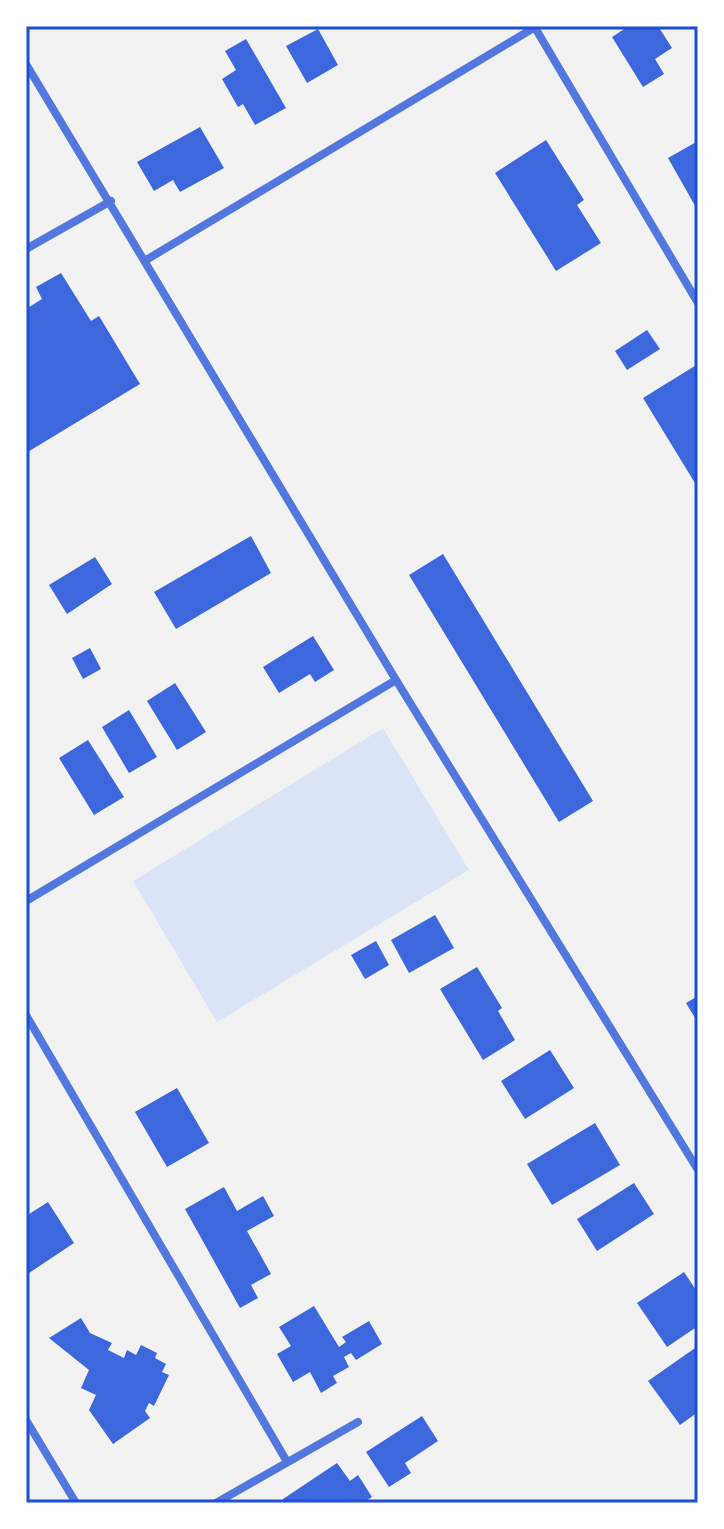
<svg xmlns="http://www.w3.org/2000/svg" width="724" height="1529" font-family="Ubuntu,sans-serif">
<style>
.green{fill:#dbe4f7}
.building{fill:#3d67dc}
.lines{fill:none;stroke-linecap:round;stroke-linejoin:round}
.minor{stroke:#5277de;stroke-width:8}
.neatline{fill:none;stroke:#1d4ed8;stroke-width:3}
</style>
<rect width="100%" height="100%" fill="#f2f2f2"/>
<path class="green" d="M383,728l86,142 -252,152 -84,-141z"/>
<g class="building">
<path d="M629,26h29l14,22 -17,11 9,15 -21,13 -31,-50z"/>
<path d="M318,29l20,36 -31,18 -21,-37z"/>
<path d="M246,39l40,69 -31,17 -12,-21 -5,3 -16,-28 14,-9 -11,-19z"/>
<path d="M200,127l24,41 -44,24 -7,-12 -19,11 -17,-29z"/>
<path d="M546,140l38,60 -7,5 24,38 -45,28 -61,-98z"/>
<path d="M698,141v70l-30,-53z"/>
<path d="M61,273l30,48 8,-5 41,68 -114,69v-144l16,-10 -6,-12z"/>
<path d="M647,330l13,19 -33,21 -12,-19z"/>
<path d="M698,364v124l-55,-90z"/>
<path d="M251,536l20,37 -95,56 -22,-37z"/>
<path d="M443,554l150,247 -34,21 -150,-247z"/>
<path d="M95,557l17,27 -45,30 -18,-29z"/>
<path d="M313,636l21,34 -19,12 -5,-8 -31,19 -16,-26z"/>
<path d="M90,648l11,21 -18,10 -11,-21z"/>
<path d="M175,683l31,49 -29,18 -30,-49z"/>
<path d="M129,710l28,47 -28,16 -27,-46z"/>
<path d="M88,740l36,57 -30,18 -35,-57z"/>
<path d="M435,915l19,33 -45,25 -18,-33z"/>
<path d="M376,941l13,24 -24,14 -14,-24z"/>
<path d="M477,967l25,41 -4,3 17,29 -32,20 -43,-71z"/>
<path d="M698,996v27l-12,-20z"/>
<path d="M550,1050l24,38 -49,31 -24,-38z"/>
<path d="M177,1088l32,55 -42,24 -32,-55z"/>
<path d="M595,1123l25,42 -68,40 -25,-41z"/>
<path d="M634,1183l20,31 -57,37 -20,-32z"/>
<path d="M224,1187l13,24 26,-15 11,20 -27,15 24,43 -20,11 7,13 -18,10 -55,-99z"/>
<path d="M48,1202l26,41 -48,32v-59z"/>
<path d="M684,1272l14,21v33l-31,21 -30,-44z"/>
<path d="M314,1306l25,41 7,-5 -4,-5 27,-16 13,23 -26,16 -5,-7 -7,4 5,10 -16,9 4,7 -16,10 -11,-21 -17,10 -16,-28 14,-8 -12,-19z"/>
<path d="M81,1318l9,15 22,10 -4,7 16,8 3,-8 9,5 5,-10 16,8 -2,5 11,6 -4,8 7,3 -15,31 -5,-3 -4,8 5,7 -37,26 -24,-34 7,-15 -15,-7 8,-18 -40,-32z"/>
<path d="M698,1346v66l-18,13 -32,-44z"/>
<path d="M422,1416l16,25 -33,22 6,10 -22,14 -23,-35z"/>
<path d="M337,1463l13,18 8,-6 14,22 -9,6h-78l-2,-4z"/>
</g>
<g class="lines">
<g class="minor">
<path d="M534,26l164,277"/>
<path d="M26,64l370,616 302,490"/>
<path d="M26,249l85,-48"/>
<path d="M146,260l391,-234"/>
<path d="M26,901l370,-221"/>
<path d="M26,1015l260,445"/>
<path d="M26,1420l50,83"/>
<path d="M216,1503l142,-81"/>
</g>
</g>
<rect width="724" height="1529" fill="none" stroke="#ffffff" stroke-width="56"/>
<rect x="28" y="28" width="668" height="1473" class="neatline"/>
</svg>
